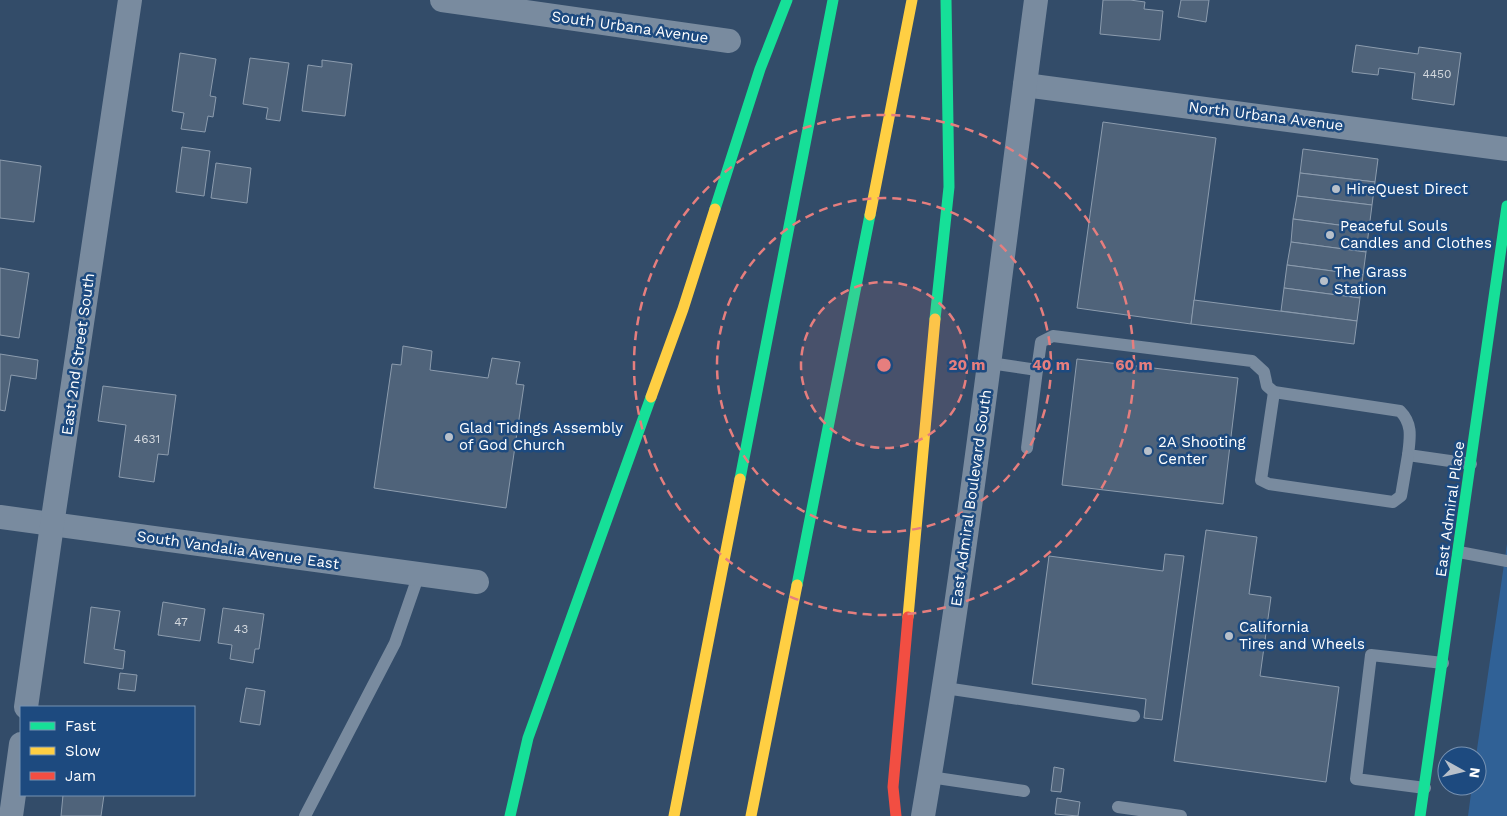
<svg xmlns="http://www.w3.org/2000/svg" width="1507" height="816" font-family="'Work Sans',sans-serif">
<style>
.green{fill:#306196}
.building{fill:#4f637a;stroke:#8c9cae}
.lines{fill:none;stroke-linecap:round;stroke-linejoin:round}
.lane{stroke:#798b9f;stroke-width:12}
.street{stroke:#798b9f;stroke-width:24}
.fast{stroke:#16e098;stroke-width:11}
.slow{stroke:#ffcf43;stroke-width:11}
.jam{stroke:#f24e42;stroke-width:11}
.ring{fill:none;stroke:#e67e7e;stroke-width:2.5;stroke-dasharray:9 6}
.poi-dot{fill:#b8c0ca;stroke:#1d4a7f;stroke-width:2}
.labels{text-anchor:middle;stroke-width:5;stroke-linejoin:round;paint-order:stroke}
.number-label{font-size:12px;fill:#d3d8de}
.street-label{font-size:15px;fill:#fff;stroke:#1d4a7f}
.poi-label{font-size:15px;fill:#fff;stroke:#1d4a7f;text-anchor:start}
.centre{fill:#e67e7e;stroke:#1d4a7f;stroke-width:2.5}
.ring-label{font-size:15px;text-anchor:middle;font-weight:bold;fill:#e67e7e;stroke:#1d4a7f;stroke-width:5;stroke-linejoin:round;paint-order:stroke}
</style>
<rect width="100%" height="100%" fill="#334c69"/>
<path class="green" d="M1507,544v272h-39l4,-30h5l-1,-30z"/>
<g class="building">
<path d="M1103,0h27l15,2 -1,7 19,2 -3,29 -60,-6z"/>
<path d="M1181,0h28l-3,22 -28,-5z"/>
<path d="M1356,45l62,9 1,-7 42,6 -7,52 -42,-6 3,-26 -36,-5 -1,7 -26,-3z"/>
<path d="M180,53l36,6 -6,37 6,1 -3,20 -5,-1 -3,16 -24,-3 3,-16 -12,-2z"/>
<path d="M250,58l39,5 -9,58 -14,-2 2,-11 -25,-4z"/>
<path d="M322,60l30,4 -7,52 -43,-5 6,-46 14,2z"/>
<path d="M1103,122l113,16 -25,186 -114,-16z"/>
<path d="M182,147l28,4 -6,45 -28,-4z"/>
<path d="M1303,149l75,10 -3,23 -75,-9z"/>
<path d="M0,160l41,6 -7,56 -34,-4z"/>
<path d="M216,163l35,5 -4,35 -36,-5z"/>
<path d="M1300,173l75,9 -3,23 -75,-9z"/>
<path d="M1297,196l75,9 -3,24 -76,-10z"/>
<path d="M1293,219l76,10 -3,23 -75,-10z"/>
<path d="M1291,242l75,10 -3,23 -76,-10z"/>
<path d="M1287,265l76,10 -3,23 -76,-10z"/>
<path d="M0,268l29,5 -10,65 -19,-3z"/>
<path d="M1284,288l76,10 -3,23 -76,-10z"/>
<path d="M1194,300l163,21 -3,23 -163,-20z"/>
<path d="M403,346l29,5 -2,19 58,8 4,-20 28,4 -4,22 8,1 -18,123 -132,-20 18,-124 9,1z"/>
<path d="M0,354l38,6 -2,19 -25,-4 -6,36 -5,-1z"/>
<path d="M1077,359l161,19 -15,126 -161,-19z"/>
<path d="M103,386l73,9 -8,60 -10,-1 -4,28 -35,-5 7,-52 -28,-4z"/>
<path d="M1206,530l51,7 -8,57 22,3 -11,79 79,11 -13,95 -152,-21z"/>
<path d="M1165,554l19,2 -22,164 -18,-2 2,-19 -114,-15 17,-128 114,15z"/>
<path d="M163,602l42,7 -5,32 -42,-6z"/>
<path d="M91,607l29,4 -6,38 11,2 -2,18 -39,-6z"/>
<path d="M223,608l41,6 -5,35h-4l-2,14 -23,-4 2,-14 -14,-2z"/>
<path d="M120,673l17,2 -2,16 -17,-2z"/>
<path d="M246,688l19,3 -5,34 -20,-3z"/>
<path d="M1054,767l10,2 -3,23 -10,-1z"/>
<path d="M63,795h41l-3,21h-40z"/>
<path d="M1057,798l23,4 -2,14 -23,-2z"/>
</g>
<g class="lines">
<g class="lane">
<path d="M990,363l47,7 4,-28 12,-6 199,25 12,11 3,14 7,6 126,19c13,13 10,27 8,44l63,9"/>
<path d="M1274,392l-13,88 8,4 124,18 8,-6 7,-41"/>
<path d="M1027,448l10,-78"/>
<path d="M1459,552l48,9"/>
<path d="M945,688l189,28"/>
<path d="M930,777l94,14"/>
<path d="M1425,788l-69,-9 15,-124 72,8"/>
<path d="M1118,807l63,9"/>
<path d="M305,816l90,-173 24,-69"/>
</g>
<g class="street">
<path d="M442,0l287,41"/>
<path d="M1025,85l482,64"/>
<path d="M0,517l477,65"/>
<path d="M26,707l26,-182 78,-525"/>
<path d="M11,816l10,-72"/>
<path d="M923,816c46,-271 77,-544 113,-816"/>
</g>
<g class="fast">
<path d="M715,209l45,-140 27,-69"/>
<path d="M935,319l14,-132 -3,-187"/>
<path d="M740,479l93,-479"/>
<path d="M797,585l73,-370"/>
<path d="M510,816l18,-78 123,-341"/>
<path d="M1420,816l87,-610"/>
</g>
<g class="slow">
<path d="M870,215l42,-215"/>
<path d="M651,397l32,-88 32,-100"/>
<path d="M908,617l27,-298"/>
<path d="M674,816l66,-337"/>
<path d="M751,816l46,-231"/>
</g>
<path class="jam" d="M896,816l-3,-29 15,-170"/>
</g>
<circle cx="884" cy="365" r="83" fill="#e67e7e" fill-opacity=".12"/>
<g class="ring">
<circle cx="884" cy="365" r="83"/>
<circle cx="884" cy="365" r="167"/>
<circle cx="884" cy="365" r="250"/>
</g>
<g class="poi-dot">
<circle cx="1336" cy="189" r="5"/>
<circle cx="1330" cy="235" r="5"/>
<circle cx="1324" cy="281" r="5"/>
<circle cx="449" cy="437" r="5"/>
<circle cx="1148" cy="451" r="5"/>
<circle cx="1229" cy="636" r="5"/>
</g>
<g class="labels">
<g class="number-label">
<text x="1437" y="78">4450</text>
<text x="147" y="443">4631</text>
<text x="181" y="626">47</text>
<text x="241" y="633">43</text>
</g>
<g class="street-label">
<text transform="translate(630 27) rotate(8)" y="5">South Urbana Avenue</text>
<text transform="translate(1266 116) rotate(7)" y="5">North Urbana Avenue</text>
<text transform="translate(78 354) rotate(-82)" y="5">East 2nd Street South</text>
<text transform="translate(971 498) rotate(-82)" y="5">East Admiral Boulevard South</text>
<text transform="translate(1450 509) rotate(-82)" y="5">East Admiral Place</text>
<text transform="translate(238 550) rotate(8)" y="5">South Vandalia Avenue East</text>
</g>
<g class="poi-label">
<text x="1346" y="194">HireQuest Direct</text>
<text x="1340" y="231">Peaceful Souls<tspan x="1340" dy="17">Candles and Clothes</tspan></text>
<text x="1334" y="277">The Grass<tspan x="1334" dy="17">Station</tspan></text>
<text x="459" y="433">Glad Tidings Assembly<tspan x="459" dy="17">of God Church</tspan></text>
<text x="1158" y="447">2A Shooting<tspan x="1158" dy="17">Center</tspan></text>
<text x="1239" y="632">California<tspan x="1239" dy="17">Tires and Wheels</tspan></text>
</g>
</g>
<circle cx="884" cy="365" r="8" class="centre"/>
<g class="ring-label">
<text x="967" y="370">20 m</text>
<text x="1051" y="370">40 m</text>
<text x="1134" y="370">60 m</text>
</g>
<rect x="20" y="706" width="175" height="90" fill="#1d4a7f" stroke="#7792b2"/>
<rect x="30" y="722" width="25" height="8" fill="#16e098" stroke="#7792b2"/>
<text x="65" y="731" font-size="15" fill="#ffffff">Fast</text>
<rect x="30" y="747" width="25" height="8" fill="#ffcf43" stroke="#7792b2"/>
<text x="65" y="756" font-size="15" fill="#ffffff">Slow</text>
<rect x="30" y="772" width="25" height="8" fill="#f24e42" stroke="#7792b2"/>
<text x="65" y="781" font-size="15" fill="#ffffff">Jam</text>
<g transform="translate(1462 771) rotate(98)"><circle r="24" fill="#1d4a7f" stroke="#7792b2"/>
<path d="M0-4L9 19L0 12L-9 19Z" fill="#b8c0ca"/>
<text y="-8" font-size="14" font-weight="bold" text-anchor="middle" fill="#ffffff">N</text>
</g>
</svg>
